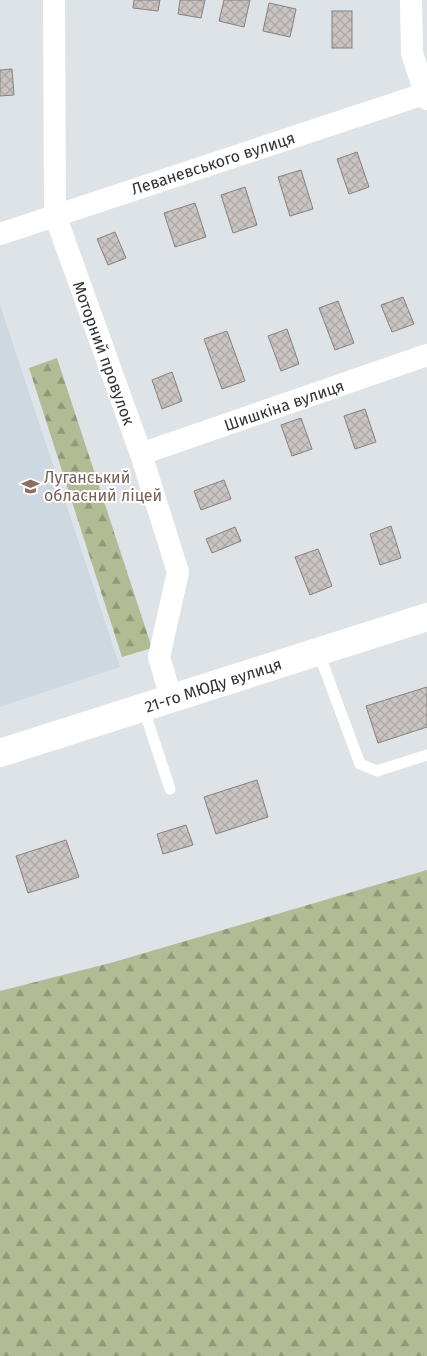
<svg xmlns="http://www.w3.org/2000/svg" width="427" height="1356" font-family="'Fira Sans',sans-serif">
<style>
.built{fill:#cdd8e1}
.forest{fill:url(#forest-firs)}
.building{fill:url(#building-cross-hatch);stroke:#87817f}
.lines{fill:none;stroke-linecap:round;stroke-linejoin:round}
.service{stroke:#fff;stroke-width:11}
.minor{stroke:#fff;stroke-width:22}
.tertiary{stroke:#fff;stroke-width:28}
.labels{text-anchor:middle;stroke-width:4;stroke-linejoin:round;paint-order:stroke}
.street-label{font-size:16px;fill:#303233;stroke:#fff}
.education-label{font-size:16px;fill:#785e54;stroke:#fff;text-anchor:start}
</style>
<defs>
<pattern id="forest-firs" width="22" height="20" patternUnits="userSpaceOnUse" patternTransform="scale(1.25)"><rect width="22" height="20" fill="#b1bb94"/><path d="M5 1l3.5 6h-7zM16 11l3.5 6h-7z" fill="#909979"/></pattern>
<pattern id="building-cross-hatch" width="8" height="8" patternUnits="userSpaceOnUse" patternTransform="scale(1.25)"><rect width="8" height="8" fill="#c9c3c1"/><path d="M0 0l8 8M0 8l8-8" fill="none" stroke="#ada8a6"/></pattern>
</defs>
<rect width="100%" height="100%" fill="#dee3e7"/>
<path class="built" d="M0,305l120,362 -120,40z"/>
<g class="forest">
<path d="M57,358l95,290 -30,9 -93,-289z"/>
<path d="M427,870v486h-427v-365l114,-29z"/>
</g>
<g class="building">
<path d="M134,0h26l-2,11 -25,-3z"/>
<path d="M180,0h25l-4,18 -23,-4z"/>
<path d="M224,0h26l-6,27 -25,-6z"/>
<path d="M269,3l27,6 -6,28 -27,-6z"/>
<rect x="332" y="11" width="20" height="37"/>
<path d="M12,69l2,26 -14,1v-26z"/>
<path d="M357,152l12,35 -20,7 -12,-35z"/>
<path d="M301,170l12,39 -23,7 -12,-39z"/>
<path d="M245,187l12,38 -24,8 -12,-38z"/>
<path d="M195,203l11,34 -31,10 -11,-34z"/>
<path d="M115,232l11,26 -18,7 -11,-26z"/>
<path d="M403,297l11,27 -22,8 -11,-27z"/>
<path d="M338,301l16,42 -19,7 -16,-42z"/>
<path d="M287,329l12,35 -18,7 -13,-35z"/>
<path d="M227,331l18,50 -23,8 -18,-50z"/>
<path d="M172,372l10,29 -20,8 -10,-29z"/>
<path d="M365,409l11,33 -21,7 -11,-33z"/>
<path d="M301,418l11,31 -20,7 -11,-31z"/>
<path d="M224,480l7,19 -30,11 -7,-19z"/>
<path d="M391,526l10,32 -21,7 -10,-31z"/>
<path d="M235,527l6,14 -29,12 -6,-14z"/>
<path d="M318,549l14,37 -22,9 -15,-38z"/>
<path d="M427,687v40l-49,16 -12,-37z"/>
<path d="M257,780l11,37 -52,17 -12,-37z"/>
<path d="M186,825l7,20 -30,9 -6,-20z"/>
<path d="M66,840l13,37 -51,16 -12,-37z"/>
</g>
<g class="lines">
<g class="service">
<path d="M318,651l42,113 17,7 50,-16"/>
<path d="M143,707l27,82"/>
</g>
<g class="minor">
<path d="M54,0l1,215 86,239 37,118 -19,85 12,41"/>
<path d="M411,0l1,53 15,46"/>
<path d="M0,234l427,-141"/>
<path d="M141,454l286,-99"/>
</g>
<path class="tertiary" d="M0,753l427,-136"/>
</g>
<defs>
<symbol id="school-bare" viewBox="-9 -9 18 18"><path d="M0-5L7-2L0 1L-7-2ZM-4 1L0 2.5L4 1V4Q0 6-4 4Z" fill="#8d6e63" stroke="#fff" stroke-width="2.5" paint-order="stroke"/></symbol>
</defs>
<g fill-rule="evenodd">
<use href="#school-bare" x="18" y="474" width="25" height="25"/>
</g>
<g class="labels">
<g class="street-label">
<text transform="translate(213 163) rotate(-18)" y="6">Леваневського вулиця</text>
<text transform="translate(104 353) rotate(70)" y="6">Моторний провулок</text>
<text transform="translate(284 405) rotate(-19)" y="6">Шишкіна вулиця</text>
<text transform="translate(213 685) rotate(-18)" y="6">21-го МЮДу вулиця</text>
</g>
<g class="education-label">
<text x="44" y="483">Луганський<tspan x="44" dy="18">обласний ліцей</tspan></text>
</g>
</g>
</svg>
